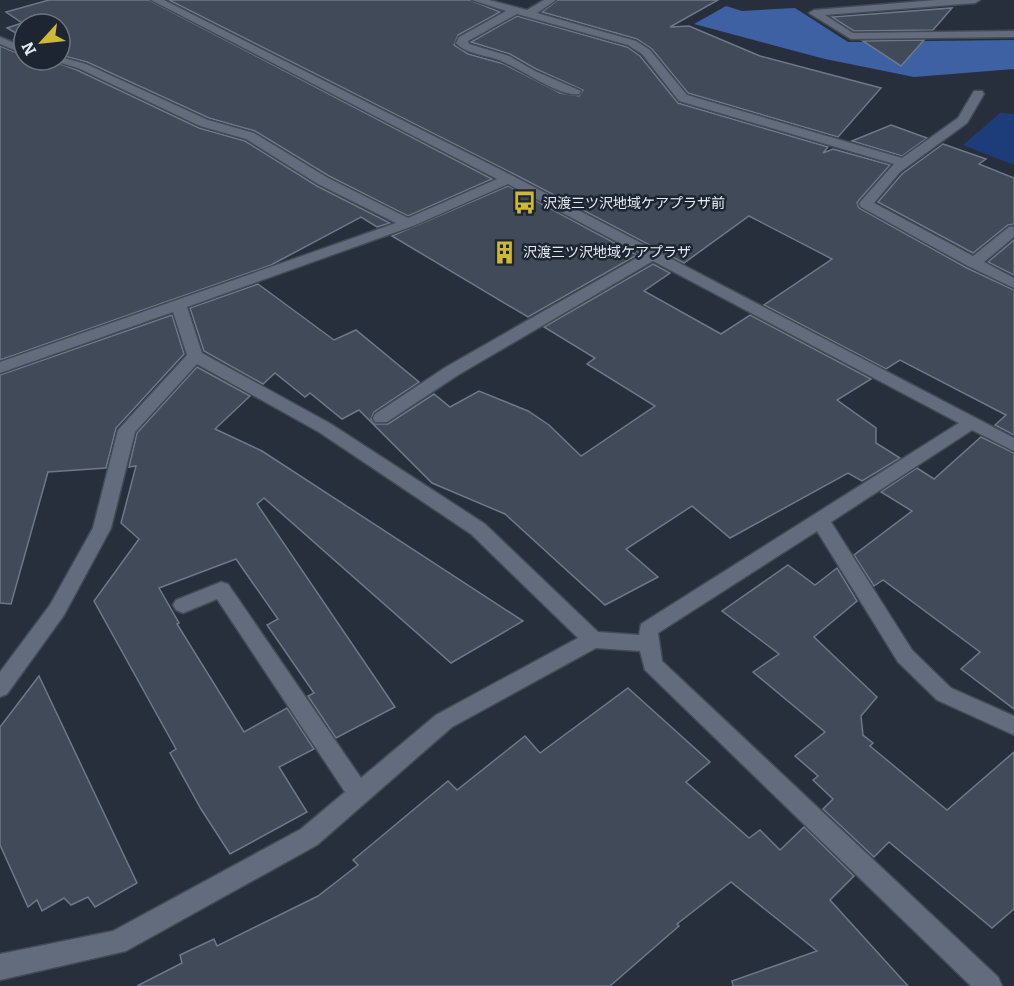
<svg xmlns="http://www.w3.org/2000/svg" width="1014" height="986" font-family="Bitter,'Noto Sans JP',serif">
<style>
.green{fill:#1c3d79}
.forest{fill:#3d61a3}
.building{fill:#414a58;stroke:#6f7888;stroke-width:1.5}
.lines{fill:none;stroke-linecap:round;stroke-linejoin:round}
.minor-casing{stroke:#434a55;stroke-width:3}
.minor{fill:#636c7c;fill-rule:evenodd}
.labels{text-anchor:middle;stroke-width:5;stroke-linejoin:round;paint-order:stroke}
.far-poi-label{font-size:14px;fill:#e4eaf3;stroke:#1e2532;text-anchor:start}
</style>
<rect width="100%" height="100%" fill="#272f3d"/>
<path class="green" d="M1000,113l14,1v51l-51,-20z"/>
<path class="forest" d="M726,6l16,5 53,-3 53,34 166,-2v29l-100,8 -89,-18 -131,-35z"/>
<g class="building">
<path d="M49,0h100l343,179 -84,37 -79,-40 -74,-45 -46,-13 -122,-56 -27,-7v-31h-36v21l-10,-5 9,-3 -16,-9 15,-5 -16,-11z"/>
<path d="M169,0h301l30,12 -42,23 -4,10 14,9 36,10 56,29 19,3 4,-6 -47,-21 -26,-15 -39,-12 46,-26 110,31 13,9 38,47 150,44 -5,6 10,-4 57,16 -31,35 -2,3 2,5 108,60 47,22v145l-19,-10 11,-10 -106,-55 -14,9 -122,-64 68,-46 -83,-43 -65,47 -170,-89z"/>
<path d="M558,0h160l-48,27 19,-1 71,30 121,32 -43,49 -150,-44 -36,-44 -15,-10 -95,-27z"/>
<path d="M952,8l-19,22 -79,1 -22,-14z"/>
<path d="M924,40l-23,26 -38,-25z"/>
<path d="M0,46l24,10v4h25l28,10 122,58 46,13 72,45 73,37 -13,4 -16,-10 -90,48 -271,95z"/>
<path d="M891,125l36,13 -25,18 -50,-15z"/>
<path d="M943,144l43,15 -7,5 35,14v46l-6,1 -35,28 -95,-51 24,-28z"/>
<path d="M508,186l129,69 -109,62 -136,-81z"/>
<path d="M1014,240v35l-26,-13z"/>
<path d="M653,264l17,9 -26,18 77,43 29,-19 121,64 -34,21 39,28v15l24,15 -38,23 -14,-8 -118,65 -38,-32 -66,43 32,28 -53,28 -100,-91 -73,-31 -73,-73 -17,9 -32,-26 -5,4 -30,-24 -12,11 -59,-33 -14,-43 68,-24 76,56 22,-10 63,52 -45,30 -3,7 4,5h13l46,-30 16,13 29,-16 49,20 21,14 32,31 74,-50 -68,-42 8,-6 -51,-31z"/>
<path d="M172,315l12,39 -68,74 -10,40 -58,4 -37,132 -11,-1v-228z"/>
<path d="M197,367l53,29 -35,33 47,22 261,170 -72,42 -187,-165 -7,6 138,203 -59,31 -28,-42 6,-3 -47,-68 11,-6 -42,-60 -77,29 20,35 -2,1 67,108 43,-24 27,41 -35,18 28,45 -77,42 -29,-45 -31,-56 6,-4 -82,-148 45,-62 -18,-16 15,-57 -7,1 8,-34z"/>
<path d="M981,437l33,16v256l-53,-40 19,-17 -97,-72 -9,6 -20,-31 58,-44 -31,-19 36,-24 17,11z"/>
<path d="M788,565l27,20 22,-17 20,33 -43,36 63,60 -16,19 2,19 10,8 -3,3 77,64 67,-58v157l-22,19 -103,-86 -15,15 -51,-48 10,-10 -20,-19 5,-4 -23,-20 30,-24 -72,-60 26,-18 -57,-43z"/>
<path d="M39,676l98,207 -42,24 -7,-10 -17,8 -7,-7 -22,13 -5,-11 -9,7 -28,-62v-118z"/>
<path d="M628,688l82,74 -24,20 63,56 11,-8 20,20 24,-23 50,49 -24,24 78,86h-175l-1,-5 85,-30 -86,-69 -54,42 2,2 -69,60h-473l45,-23 -2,-8 34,-16 3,7 101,-50 40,-31 -5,-5 95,-79 9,9 68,-54 15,17z"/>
</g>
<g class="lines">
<defs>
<g id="minor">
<path d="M151,0h13l349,176 501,262v13l-42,-21 -141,92 81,128 39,38 63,28v19l-77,-35 -39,-38 -81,-131 -159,102 4,28 336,316 4,9h-31l-326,-316 -5,-19 -44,-3 -144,79 -135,118 -191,106 -126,29v-26l113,-23 188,-102 44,-37 -128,-193 -34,14 -7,-3 -3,-5 3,-5 45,-18 7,2 133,194 75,-63 142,-77 -107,-104 -152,-102 -122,-68 -62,68 -24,96 -47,87 -57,79 -7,3v-25l50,-67 43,-77 25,-98 69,-75 -14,-43 -173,61v-11l396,-139 -78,-39 -72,-45 -46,-13 -122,-58 -27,-8h9v-3l26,7 122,56 46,13 74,45 80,40 89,-39zM508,184l134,71 -196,112 -71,47 -2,4 2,4h12l71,-47 195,-114 306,162 -318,201 -2,11 -41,-3 -113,-108 -154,-100 -129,-71 -15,-46 226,-81z"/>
<path d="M472,0h17l38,10 17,-10h12l-19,13 99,28 14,9 37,45 215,63 56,-40 16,-27h8l2,3 -17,29 -67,49 -26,31 99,53 36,-29 5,-1v11l-30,25 30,16v10l-46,-22 -107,-59 -2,-3 2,-3 33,-37 -215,-63 -37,-47 -14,-9 -111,-31 -49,27 1,3 40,12 26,15 46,20 -2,3c-20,4 -63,-29 -83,-35 -13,-4 -31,-6 -40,-16l3,-6 47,-26z"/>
<path d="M936,0h44l-5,3 -150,12 28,18 161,-2v6l-163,2 -42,-26 5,-3z"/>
<path d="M0,37l24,10v7l-24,-10z"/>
</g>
</defs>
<use href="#minor" class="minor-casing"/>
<use href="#minor" class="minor"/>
</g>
<defs>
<symbol id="bus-bare" viewBox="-9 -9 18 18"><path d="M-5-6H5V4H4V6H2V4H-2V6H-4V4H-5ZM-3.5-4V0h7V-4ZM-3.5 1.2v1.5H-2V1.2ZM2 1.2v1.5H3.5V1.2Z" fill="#d0b837" stroke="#1e2532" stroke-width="2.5" paint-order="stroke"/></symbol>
<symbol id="building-bare" viewBox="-9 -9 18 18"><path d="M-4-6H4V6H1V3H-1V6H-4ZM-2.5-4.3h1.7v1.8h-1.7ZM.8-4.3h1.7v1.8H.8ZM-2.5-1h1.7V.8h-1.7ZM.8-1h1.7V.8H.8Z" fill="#d0b837" stroke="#1e2532" stroke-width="2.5" paint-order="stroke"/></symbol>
</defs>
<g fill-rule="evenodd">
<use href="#bus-bare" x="508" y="186" width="33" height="33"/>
<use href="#building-bare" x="488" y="236" width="33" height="33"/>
</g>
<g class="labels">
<g class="far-poi-label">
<text x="543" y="208">沢渡三ツ沢地域ケアプラザ前</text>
<text x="523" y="257">沢渡三ツ沢地域ケアプラザ</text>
</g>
</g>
<g transform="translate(42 42) rotate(243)"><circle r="28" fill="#1e2532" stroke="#6d747f" stroke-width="1.5"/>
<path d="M0-4.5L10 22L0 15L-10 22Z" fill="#d0b837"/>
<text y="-9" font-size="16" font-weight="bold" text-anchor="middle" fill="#e4eaf3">N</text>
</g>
</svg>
